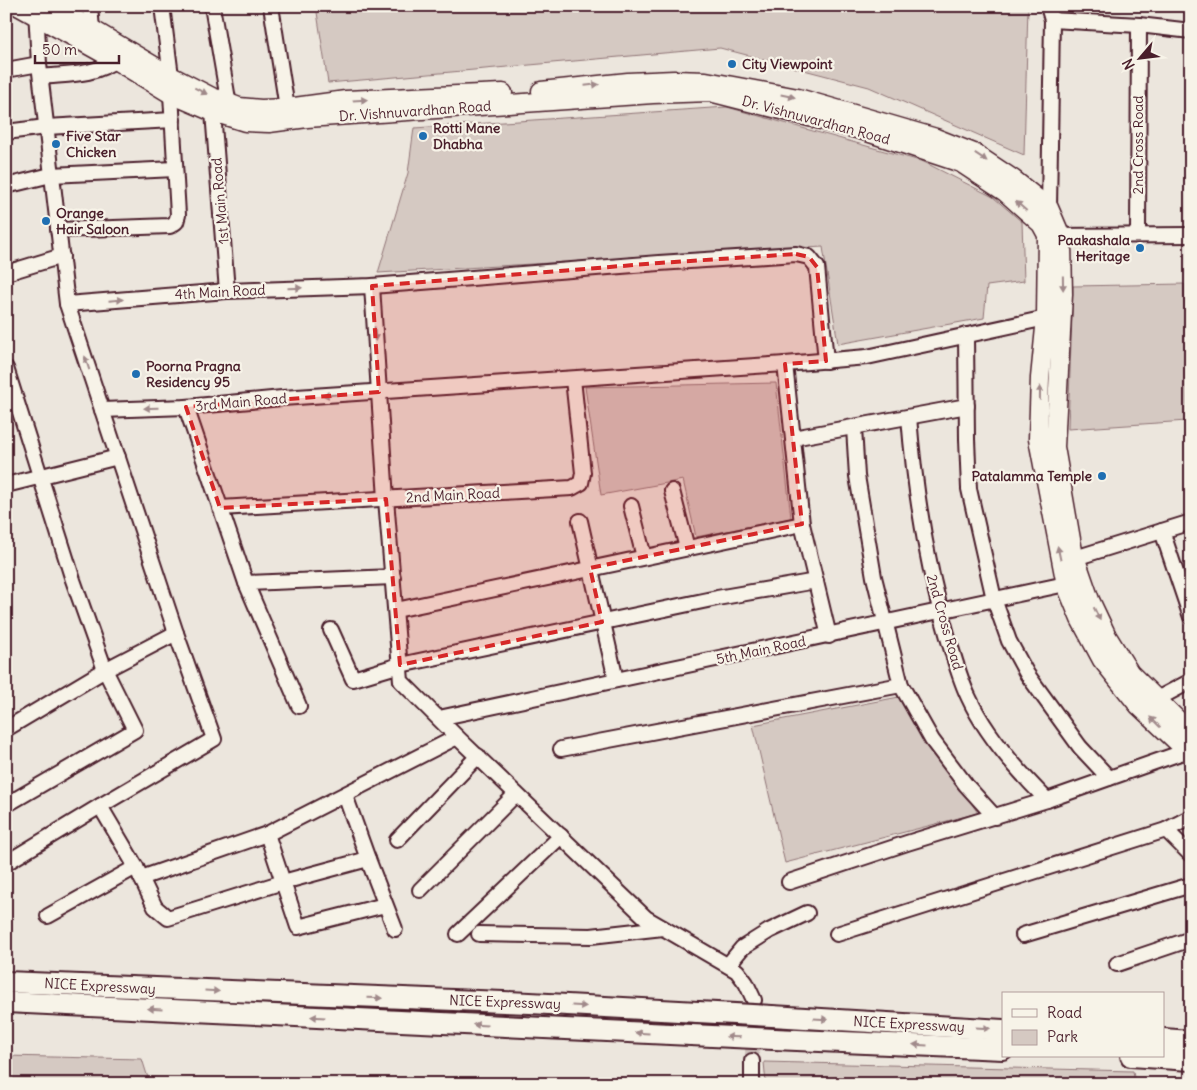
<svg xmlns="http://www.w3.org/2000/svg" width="1197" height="1090" font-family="Delius,sans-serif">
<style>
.green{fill:#d5c9c2;stroke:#907476}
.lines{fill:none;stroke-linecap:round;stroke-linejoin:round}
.minor-tunnel{stroke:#ccbeb9;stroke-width:14;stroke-dasharray:14 7;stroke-linecap:butt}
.minor-casing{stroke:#4a1f2b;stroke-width:18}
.major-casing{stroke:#4a1f2b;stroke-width:21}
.highway-casing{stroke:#4a1f2b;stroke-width:24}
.minor{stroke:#f7f3e8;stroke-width:14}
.major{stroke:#f7f3e8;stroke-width:18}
.highway{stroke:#f7f3e8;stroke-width:20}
.highway-bridge-casing{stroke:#4a1f2b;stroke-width:24;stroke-linecap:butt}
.highway-bridge{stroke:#f7f3e8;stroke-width:20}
.oneway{fill:#a0898a}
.marked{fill:#d62828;fill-opacity:0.2;stroke:#d62828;stroke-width:4;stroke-dasharray:10 6;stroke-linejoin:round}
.poi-dot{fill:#1f6fb2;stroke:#f7f3e8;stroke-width:2}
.labels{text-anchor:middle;stroke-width:4.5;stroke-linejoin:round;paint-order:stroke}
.poi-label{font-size:14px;font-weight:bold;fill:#4a1f2b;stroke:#f7f3e8;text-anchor:start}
.street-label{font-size:14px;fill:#4a1f2b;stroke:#f7f3e8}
</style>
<rect width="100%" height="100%" fill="#ece6dd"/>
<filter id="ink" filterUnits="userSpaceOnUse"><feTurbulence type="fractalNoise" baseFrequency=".02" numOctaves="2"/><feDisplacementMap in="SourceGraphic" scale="10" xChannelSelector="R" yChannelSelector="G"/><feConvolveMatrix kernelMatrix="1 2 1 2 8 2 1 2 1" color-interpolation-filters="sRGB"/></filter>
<g filter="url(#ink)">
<g class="green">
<path d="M316,6h712l-4,149 -155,-68 -149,-39 -392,35z"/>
<path d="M727,107l197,55 69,35 29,25 2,59 -37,5 -3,32 -146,26 -15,-97 -445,26 30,-100 6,-45z"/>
<path d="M1184,284l3,137 -119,8 5,-143z"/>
<path d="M776,383l15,135 -95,19 -13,-57 -82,15 -16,-108z"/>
<path d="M899,697l79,116 -193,50 -32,-138z"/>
<path d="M6,1056l136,3 6,19 -20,6h-122z"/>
<path d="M764,1062l369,9 2,13h-369z"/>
</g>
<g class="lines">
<path class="minor-tunnel" d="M752,1061l1,-54"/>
<defs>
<g id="minor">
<path d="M90,6l2,23"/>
<path d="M162,6l9,70"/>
<path d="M212,6l17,99"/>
<path d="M271,6l16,102"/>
<path d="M36,9l3,55 28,240 109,329 38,106 -114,67 36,61 19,40 13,11 115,-36 85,-23 -23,-64"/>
<path d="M1052,20l87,5 52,6"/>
<path d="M6,70l33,-6"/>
<path d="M41,77c25,-3 54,-1 74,-17"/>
<path d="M213,112l14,179"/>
<path d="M6,132l40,-5 127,-7"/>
<path d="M6,186l45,-11 124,-6"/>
<path d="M1045,214l4,-6 3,-188 -4,-14"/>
<path d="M58,230l112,-4 6,-4 2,-7 -7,-121"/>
<path d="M1138,234l1,-209"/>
<path d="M1052,236l139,-1"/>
<path d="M6,273l56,-17"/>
<path d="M372,286l14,213 15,182 56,56 189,181 91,53 9,12 8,17"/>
<path d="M67,304l160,-13 145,-5 287,-23 137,-9 13,3 8,10 9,94"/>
<path d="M966,335l1,104 2,50 25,110 15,42 18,33 53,73 29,31"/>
<path d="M785,364l17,160 27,112"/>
<path d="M6,368l67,212 32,90 71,-37"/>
<path d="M186,407l60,176 53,123"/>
<path d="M102,410l84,-3 96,-9 503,-34 82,-7 179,-39"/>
<path d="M909,417c6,76 18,151 40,224 6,19 11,39 20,57 17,37 49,73 78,102"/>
<path d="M854,428l3,48 17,101 27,108 31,55 34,45 29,32"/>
<path d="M793,438l174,-32"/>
<path d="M6,485l112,-28"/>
<path d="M672,491l15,57"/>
<path d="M631,506l13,51"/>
<path d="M220,508l352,-20 9,-5 2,-10 -10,-94"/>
<path d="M580,521l36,159"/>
<path d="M1162,531l29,86"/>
<path d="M1075,558l116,-36"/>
<path d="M246,583l147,-6"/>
<path d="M396,610l406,-86"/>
<path d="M331,630l22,49 47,-14 317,-67 99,-17"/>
<path d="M1157,699l34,-18"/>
<path d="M439,718l636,-136"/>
<path d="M6,729l99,-59 30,60 -129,75"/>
<path d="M561,749l340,-64"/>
<path d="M1191,817l-25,13 25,25"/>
<path d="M267,834l31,93 87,-22"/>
<path d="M397,840l81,-84"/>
<path d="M368,859l27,70"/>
<path d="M6,863l94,-57"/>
<path d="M141,878l126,-44 190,-97"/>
<path d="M789,882l118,-39 140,-43 139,-49"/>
<path d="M420,890l96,-96"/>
<path d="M48,916l88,-49"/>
<path d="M458,934l103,-98"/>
<path d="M479,934l112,2 72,-8"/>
<path d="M837,934l329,-104"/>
<path d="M1023,935l168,-50"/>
<path d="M1117,964l74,-25"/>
<path d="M728,965l14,-17 27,-17 38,-18"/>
<path d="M752,1084v-23"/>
</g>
<g id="major">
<path d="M18,6l97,54 56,34 42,18 32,10 24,1 38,-5 346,-24 57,-2 151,38 100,33 44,29 36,32 6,11 -1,83 -6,60 -2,61 28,146 14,34 22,41 36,45 53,50"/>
<path d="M53,6l118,70 41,21 27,10 22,2 26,-1 59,-8 157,-7"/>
<path d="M541,91l87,-9 46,-2 32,1 92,17 52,15 86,25 38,15 39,26 36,29 12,28 1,7 1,51 -8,153 18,104 17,49 17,36 23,37 61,60"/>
</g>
<g id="highway">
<path d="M6,982l524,21 168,9"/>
<path d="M6,1002l685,33"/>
<path d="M772,1016l231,14"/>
<path d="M774,1039l229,10"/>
<path d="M1163,1039l28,2"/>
<path d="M1131,1056l60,4"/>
</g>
</defs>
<use href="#minor" class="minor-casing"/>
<use href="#major" class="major-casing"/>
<use href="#highway" class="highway-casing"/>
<use href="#minor" class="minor"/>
<use href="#major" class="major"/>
<use href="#highway" class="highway"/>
<defs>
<g id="highway-bridge">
<path d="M698,1012l74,4"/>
<path d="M691,1035l83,4"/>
</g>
</defs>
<use href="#highway-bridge" class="highway-bridge-casing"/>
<use href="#highway-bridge" class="highway-bridge"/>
</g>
<defs><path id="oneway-solid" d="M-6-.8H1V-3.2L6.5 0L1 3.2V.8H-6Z" transform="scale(1.25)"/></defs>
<g class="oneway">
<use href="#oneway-solid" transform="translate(592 85) rotate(-6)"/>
<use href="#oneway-solid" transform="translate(201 91) rotate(27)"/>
<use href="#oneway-solid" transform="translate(788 96) rotate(11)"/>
<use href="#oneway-solid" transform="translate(360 100) rotate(-3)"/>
<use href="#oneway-solid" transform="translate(981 157) rotate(34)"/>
<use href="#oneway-solid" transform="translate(1021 206) rotate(-139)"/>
<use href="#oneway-solid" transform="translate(1063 283) rotate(89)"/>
<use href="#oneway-solid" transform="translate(295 288) rotate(-2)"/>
<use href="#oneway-solid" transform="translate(116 300) rotate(-5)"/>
<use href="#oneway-solid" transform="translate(375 334) rotate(87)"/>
<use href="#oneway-solid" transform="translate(87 363) rotate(-108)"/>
<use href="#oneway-solid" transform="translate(1040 393) rotate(-89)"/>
<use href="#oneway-solid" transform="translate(330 395) rotate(177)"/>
<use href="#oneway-solid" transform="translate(151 408) rotate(178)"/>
<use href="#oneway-solid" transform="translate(1059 553) rotate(-102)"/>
<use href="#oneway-solid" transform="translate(1097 614) rotate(64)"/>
<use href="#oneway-solid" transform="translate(1155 722) rotate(-136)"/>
<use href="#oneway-solid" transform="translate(212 991) rotate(3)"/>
<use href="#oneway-solid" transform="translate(375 998) rotate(2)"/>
<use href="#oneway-solid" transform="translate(579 1006) rotate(3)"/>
<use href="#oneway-solid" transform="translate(155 1009) rotate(-177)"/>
<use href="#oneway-solid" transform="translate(318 1017) rotate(-177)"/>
<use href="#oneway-solid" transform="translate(821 1019) rotate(3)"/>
<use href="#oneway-solid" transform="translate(480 1025) rotate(-177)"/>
<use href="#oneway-solid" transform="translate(983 1028) rotate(4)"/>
<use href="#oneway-solid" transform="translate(642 1033) rotate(-177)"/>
<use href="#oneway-solid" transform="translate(733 1037) rotate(-178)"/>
<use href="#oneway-solid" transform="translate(920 1045) rotate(-177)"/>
</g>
</g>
<path class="marked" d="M796,254l13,3 8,10 9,94 -41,3 17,160 -212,44 12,54 -202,43 -14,-166 -166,9 -34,-101 193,-15 -7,-106 287,-23z"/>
<g class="poi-dot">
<circle cx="732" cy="64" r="5"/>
<circle cx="423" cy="136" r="5"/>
<circle cx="56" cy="144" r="5"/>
<circle cx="46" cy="221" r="5"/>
<circle cx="1140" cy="248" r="5"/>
<circle cx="136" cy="374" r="5"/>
<circle cx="1102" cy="476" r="5"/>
</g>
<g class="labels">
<g class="poi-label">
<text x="742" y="69">City Viewpoint</text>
<text x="433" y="133">Rotti Mane<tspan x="433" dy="16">Dhabha</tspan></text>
<text x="66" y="141">Five Star<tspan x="66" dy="16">Chicken</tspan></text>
<text x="56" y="218">Orange<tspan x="56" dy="16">Hair Saloon</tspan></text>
<text x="1130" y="245" text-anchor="end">Paakashala<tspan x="1130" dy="16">Heritage</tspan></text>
<text x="146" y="371">Poorna Pragna<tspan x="146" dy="16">Residency 95</tspan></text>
<text x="1092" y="481" text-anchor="end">Patalamma Temple</text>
</g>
<g class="street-label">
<text transform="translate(415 111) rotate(-4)" y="5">Dr. Vishnuvardhan Road</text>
<text transform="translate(816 120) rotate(15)" y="5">Dr. Vishnuvardhan Road</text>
<text transform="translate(1138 145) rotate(-90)" y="5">2nd Cross Road</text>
<text transform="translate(220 201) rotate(-95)" y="5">1st Main Road</text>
<text transform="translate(220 292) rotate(-3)" y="5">4th Main Road</text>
<text transform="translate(241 402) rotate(-5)" y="5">3rd Main Road</text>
<text transform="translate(453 495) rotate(-3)" y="5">2nd Main Road</text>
<text transform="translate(945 622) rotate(74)" y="5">2nd Cross Road</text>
<text transform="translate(761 650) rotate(-12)" y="5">5th Main Road</text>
<text transform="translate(100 986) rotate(3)" y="5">NICE Expressway</text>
<text transform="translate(505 1002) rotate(2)" y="5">NICE Expressway</text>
<text transform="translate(909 1024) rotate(3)" y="5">NICE Expressway</text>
</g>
</g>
<rect width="1197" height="1090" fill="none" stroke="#f7f3e8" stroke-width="25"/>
<rect x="12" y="12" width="1172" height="1065" fill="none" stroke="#4a1f2b" stroke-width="2" filter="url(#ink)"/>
<rect x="1002" y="992" width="162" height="65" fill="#f7f3e8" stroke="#b29e9c"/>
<rect x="1012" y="1009" width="25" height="8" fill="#f7f3e8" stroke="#b29e9c"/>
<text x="1047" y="1018" font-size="15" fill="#4a1f2b">Road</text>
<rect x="1012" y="1030" width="25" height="15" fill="#d5c9c2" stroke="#b29e9c"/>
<text x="1047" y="1042" font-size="15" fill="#4a1f2b">Park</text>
<g transform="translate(1140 58) rotate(242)" stroke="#f7f3e8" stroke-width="4" paint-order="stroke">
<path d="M0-4L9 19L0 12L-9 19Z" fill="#4a1f2b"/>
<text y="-8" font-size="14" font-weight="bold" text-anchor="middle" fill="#4a1f2b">N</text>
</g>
<path d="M35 55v8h84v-8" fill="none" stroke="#4a1f2b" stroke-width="2.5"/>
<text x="42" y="55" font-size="15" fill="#4a1f2b" stroke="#f7f3e8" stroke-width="4" paint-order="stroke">50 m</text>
</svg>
